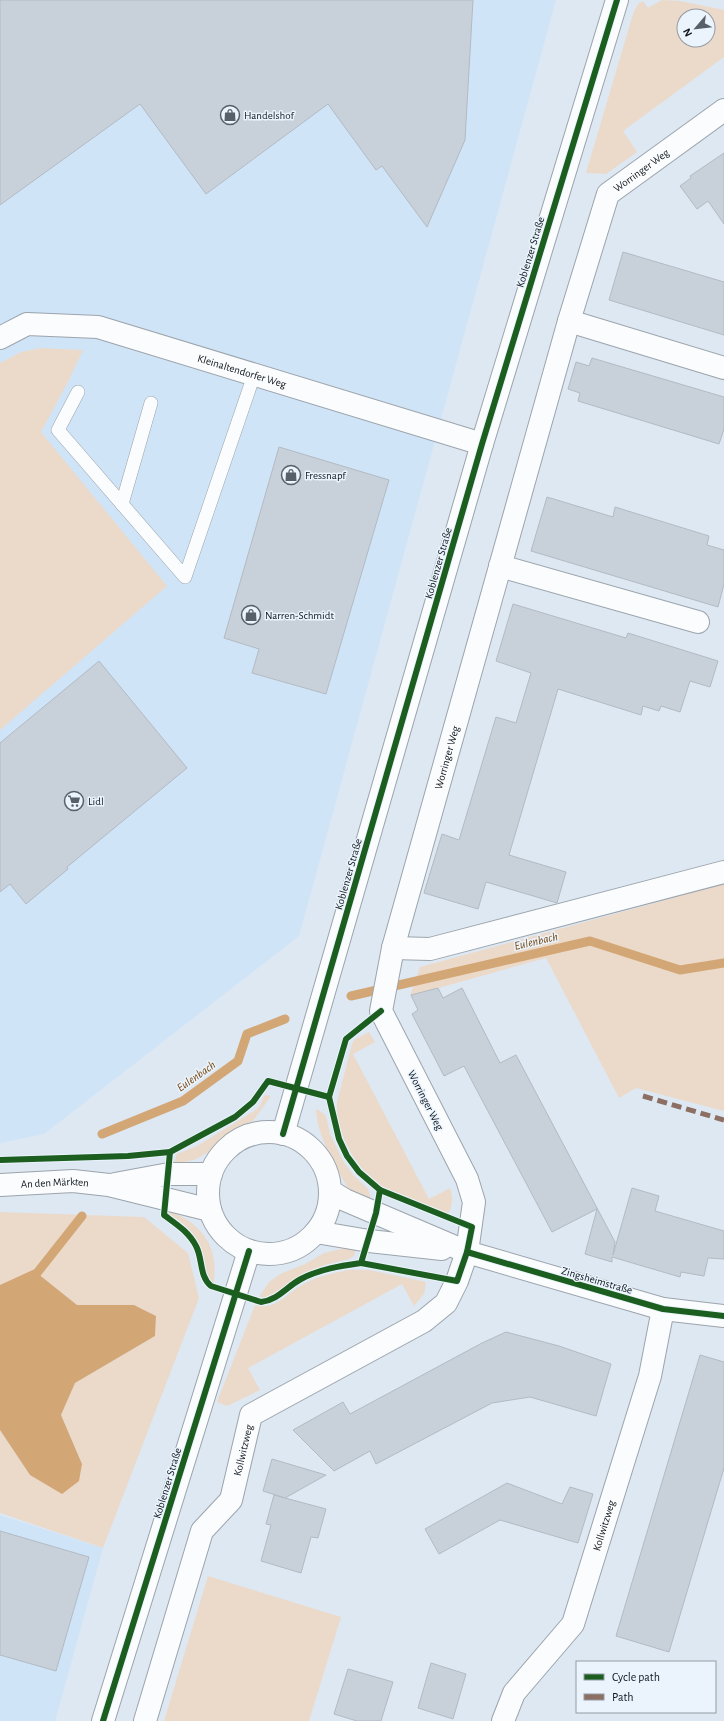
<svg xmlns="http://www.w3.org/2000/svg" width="724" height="1721" font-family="'Alegreya Sans',sans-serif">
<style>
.built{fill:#d0e4f7}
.green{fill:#ebdaca;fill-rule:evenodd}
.water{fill:#d3a676}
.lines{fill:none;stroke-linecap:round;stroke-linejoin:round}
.stream{stroke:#d3a676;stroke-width:9}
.building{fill:#c8d1da;stroke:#b2bac3}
.service-casing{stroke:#9ca4ac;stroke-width:14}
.minor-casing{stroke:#9ca4ac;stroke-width:24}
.tertiary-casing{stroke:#9ca4ac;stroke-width:24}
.path{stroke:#cbced2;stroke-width:2.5;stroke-dasharray:4 2;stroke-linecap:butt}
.service{stroke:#fafcfd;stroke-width:13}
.minor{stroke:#fafcfd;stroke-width:22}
.tertiary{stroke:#fafcfd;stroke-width:22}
.quiet{stroke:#8d6e63;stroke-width:5;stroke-dasharray:10 5;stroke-linecap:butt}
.cycleway-casing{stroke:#ebf4fc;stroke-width:8}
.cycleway{stroke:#1b5e20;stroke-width:6}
.labels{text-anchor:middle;stroke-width:3;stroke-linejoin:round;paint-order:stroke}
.poi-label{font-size:11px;fill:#0f161d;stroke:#ebf4fc;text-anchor:start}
.street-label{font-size:11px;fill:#0f161d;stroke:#ebf4fc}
.water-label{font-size:12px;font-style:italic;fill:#774812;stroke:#ebf4fc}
</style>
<rect width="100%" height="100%" fill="#dde8f3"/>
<g class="built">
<path d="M0,0h556l-257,936 -255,198 -44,9z"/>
<path d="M0,1515l103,33 -48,173h-55z"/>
</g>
<g class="green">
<path d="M662,0l18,1 44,9v47l-101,74 14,21 -31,22 -20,-1 47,-159 5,-10 5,-3 5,7zM684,16h24v24h-24z"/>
<path d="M41,348l42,2 -15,32 -27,50 126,154 -167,144v-367l21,-11z"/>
<path d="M724,884v227l-88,-23 -17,10 -73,-140 -136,38 10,-29z"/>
<path d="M369,1032l6,10 -22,12 76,145 21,-11c3,9 3,17 -2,26l-64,-26 -21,-18 -11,-15 -8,-16 -7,-22v-15l15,-58 2,-4z"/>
<path d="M266,1095l5,1 -18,25 -27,15 -19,17 -13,7 -20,4 3,-10 20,-8 59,-36 4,-4 4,-10z"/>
<path d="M317,1109l8,6 2,5 3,14 13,27 10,14 15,14 3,10 -1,4 -19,-12 -5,-6c-13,-26 -28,-46 -30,-75z"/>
<path d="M170,1211c22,9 41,24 44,50 1,7 0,15 0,22 -10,-5 -7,-15 -10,-25 -5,-19 -17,-35 -35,-43z"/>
<path d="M0,1212l144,5 44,36 11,45 -96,250 -103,-35v-83l30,45 52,-11 -21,-49 14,-32 80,-47 1,-20 -22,-11h-57l-40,-32 -37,17z"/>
<path d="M345,1248l11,1 -2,7 -5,3 -24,6 -21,8 -31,21 -7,4 -7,-1 10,-15 11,-8 25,-10 19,-11z"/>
<path d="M349,1270h20l57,12 -2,12 -10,12 -12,-22 -154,84 12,22 -33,16 -10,-4 38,-97c22,6 31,-12 49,-21 14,-8 30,-11 45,-14z"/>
<path d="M208,1576l133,41 -32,104h-145z"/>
</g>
<path class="water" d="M37,1273l40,32h57l22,11 -1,20 -80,47 -14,32 21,49 -3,17 -17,13 -32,-19 -30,-45v-140z"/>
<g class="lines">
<g class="stream">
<path d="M351,996l239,-55 90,29 44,-7"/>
<path d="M102,1134l81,-33 55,-40 9,-27 38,-15"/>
<path d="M0,1290l37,-17 45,-57"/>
</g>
</g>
<g class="building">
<path d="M0,0h473l-8,140 -38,87 -45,-61 -6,4 -48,-66 -122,90 -66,-90 -140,101z"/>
<path d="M724,153v71l-16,-23 -11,8 -17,-23 11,-8 -1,-2z"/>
<path d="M623,252l101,30v53l-115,-35z"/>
<path d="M592,358l132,39v32l-5,15 -141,-43 2,-8 -12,-4 8,-27 13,4z"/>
<path d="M279,447l110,33 -63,214 -74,-21 7,-24 -35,-11z"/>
<path d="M547,497l66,20 2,-10 94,29 -2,9 17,5v34l-6,23 -187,-56z"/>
<path d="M513,604l113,34 2,-5 90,28 -8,26 -20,-6 -10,31 -19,-6 -2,5 -16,-5 -2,9 -83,-26 -49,166 57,17 -9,31 -71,-21 -8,27 -54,-16 18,-59 17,6 37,-123 20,6 15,-50 -35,-12z"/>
<path d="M99,661l88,107 -120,99 1,2 -42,35 -16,-20 -10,8v-149z"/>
<path d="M438,988l5,10 19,-10 38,75 16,-8 99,187 -2,13 19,-67 27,8 -4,15 69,20v28l-16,-1 -4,18 -23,-4 -1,5 -68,-20v5l-27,-8 12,-45 -45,23 -88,-166 -20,10 -32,-62 6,-4 -7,-15z"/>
<path d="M506,1332l53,14 52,18 -15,52 -66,-19 -38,6 -116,61 -6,-13 -36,20 -41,-41 50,-28 7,12 132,-71z"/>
<path d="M700,1355l24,7v106l-55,184 -53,-16z"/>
<path d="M272,1459l54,16 -41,23 -22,-7z"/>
<path d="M507,1483l55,21 8,-17 23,7 -15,49 -78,-23 -61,34 -14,-25z"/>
<path d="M274,1495l52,14 -8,29 -7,-1 -10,36 -40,-12 10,-36 -5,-1z"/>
<path d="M0,1531l89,26 -33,114 -56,-16z"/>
<path d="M431,1663l35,11 -13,45 -35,-11z"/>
<path d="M348,1669l45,13 -12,39h-24l-23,-7z"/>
</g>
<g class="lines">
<defs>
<g id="service">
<path d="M78,392l-20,38 127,147 69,-202"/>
<path d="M122,504l29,-101"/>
</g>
<g id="minor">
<path d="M569,321l155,47"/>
<path id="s1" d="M0,338l27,-14 71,3 384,117"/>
<path d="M500,566l198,56"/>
<path d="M393,948l37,1 294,-77"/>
<path d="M115,1184l54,-10h42"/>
<path id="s2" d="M0,1185l73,-4 36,4 101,25"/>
<path d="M330,1191l15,9 122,52 196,57 61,7"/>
<path d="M316,1232l53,9 73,8"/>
<path id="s3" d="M145,1721l57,-190 29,-31 20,-85 173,-94 22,-18 11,-22 10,-29 7,-50 -7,-23 -86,-168 12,-63 176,-627 39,-127 116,-84"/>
<path id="s4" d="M503,1721l11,-28 59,-69 77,-248 13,-67"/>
</g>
<g id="tertiary">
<circle cx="269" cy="1193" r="61"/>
<path d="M283,1134l199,-690 135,-444"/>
<path d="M103,1721l146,-470"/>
</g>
</defs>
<use href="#service" class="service-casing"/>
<use href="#minor" class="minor-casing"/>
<use href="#tertiary" class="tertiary-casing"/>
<g class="path">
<path d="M188,1233c5,7 10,14 12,22 3,10 0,22 9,29"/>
<path d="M261,1302c16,-2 25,-13 38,-22 11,-7 29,-13 41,-15"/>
</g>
<use href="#service" class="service"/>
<use href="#minor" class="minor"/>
<use href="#tertiary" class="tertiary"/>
<path class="quiet" d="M643,1096l81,24"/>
<defs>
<g id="cycleway">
<path d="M283,1134l199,-690 135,-444"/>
<path d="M170,1152l-6,63c12,9 25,17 32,31 7,13 3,30 15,40l50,16c17,-2 25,-15 40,-23 19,-10 39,-13 60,-16l15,-50 4,-23"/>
<path d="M0,1160l128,-4 42,-4 65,-35 18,-15 15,-21 61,16"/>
<path d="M467,1252l196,57 61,7"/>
<path d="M361,1263l96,18 10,-29 5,-25 -92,-37 -21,-18 -12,-16 -8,-17 -10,-42 17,-58 35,-28"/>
<path d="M103,1721l146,-470"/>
</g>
</defs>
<use href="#cycleway" class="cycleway-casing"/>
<use href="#cycleway" class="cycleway"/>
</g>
<defs>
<symbol id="shop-ring" viewBox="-11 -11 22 22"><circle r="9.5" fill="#ebf4fc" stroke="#576068" stroke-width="1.5"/><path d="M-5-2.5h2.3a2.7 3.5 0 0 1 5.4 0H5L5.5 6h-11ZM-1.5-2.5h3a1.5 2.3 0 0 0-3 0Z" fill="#576068"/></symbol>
<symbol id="supermarket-ring" viewBox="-11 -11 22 22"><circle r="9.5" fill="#ebf4fc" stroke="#576068" stroke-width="1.5"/><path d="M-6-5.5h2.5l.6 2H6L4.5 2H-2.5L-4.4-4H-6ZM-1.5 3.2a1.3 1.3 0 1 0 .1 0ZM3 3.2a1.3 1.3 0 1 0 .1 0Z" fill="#576068"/></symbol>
</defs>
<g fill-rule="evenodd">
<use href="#shop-ring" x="219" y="104" width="22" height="22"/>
<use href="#shop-ring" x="280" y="464" width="22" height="22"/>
<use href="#shop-ring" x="240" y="604" width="22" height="22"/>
<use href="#supermarket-ring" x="63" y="790" width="22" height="22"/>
</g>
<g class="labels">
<g class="poi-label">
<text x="244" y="119">Handelshof</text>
<text x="305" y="479">Fressnapf</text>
<text x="265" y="619">Narren-Schmidt</text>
<text x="88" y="805">Lidl</text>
</g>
<g class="street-label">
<text dy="4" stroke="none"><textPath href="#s3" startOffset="1761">Worringer Weg</textPath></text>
<text transform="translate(530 252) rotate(-73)" y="4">Koblenzer Straße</text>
<text dy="4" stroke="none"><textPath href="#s1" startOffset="252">Kleinaltendorfer Weg</textPath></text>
<text transform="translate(438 563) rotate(-74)" y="4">Koblenzer Straße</text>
<text dy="4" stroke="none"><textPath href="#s3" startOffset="1134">Worringer Weg</textPath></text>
<text transform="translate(348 874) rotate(-74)" y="4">Koblenzer Straße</text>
<text transform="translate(426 1100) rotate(63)" y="4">Worringer Weg</text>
<text dy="4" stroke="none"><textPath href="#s2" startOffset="55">An den Märkten</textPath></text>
<text transform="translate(597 1280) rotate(16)" y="4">Zingsheimstraße</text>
<text dy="4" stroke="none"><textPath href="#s3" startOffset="292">Kollwitzweg</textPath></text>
<text transform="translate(167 1483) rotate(-73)" y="4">Koblenzer Straße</text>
<text dy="4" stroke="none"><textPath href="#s4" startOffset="224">Kollwitzweg</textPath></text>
</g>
<g class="water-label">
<text transform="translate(536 941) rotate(-13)" y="4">Eulenbach</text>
<text transform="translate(196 1076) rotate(-35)" y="4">Eulenbach</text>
</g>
</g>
<rect x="576" y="1661" width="140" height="52" fill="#ebf4fc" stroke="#939ba3"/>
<rect x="584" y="1674" width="20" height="6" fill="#1b5e20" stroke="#939ba3"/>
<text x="612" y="1681" font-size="12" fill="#0f161d">Cycle path</text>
<rect x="584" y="1694" width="20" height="6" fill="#8d6e63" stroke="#939ba3"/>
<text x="612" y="1701" font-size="12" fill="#0f161d">Path</text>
<g transform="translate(696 28) rotate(242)"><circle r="19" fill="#ebf4fc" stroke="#939ba3"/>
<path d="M0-3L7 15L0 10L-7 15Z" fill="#576068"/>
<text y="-6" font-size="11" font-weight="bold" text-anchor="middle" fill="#0f161d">N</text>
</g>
</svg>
